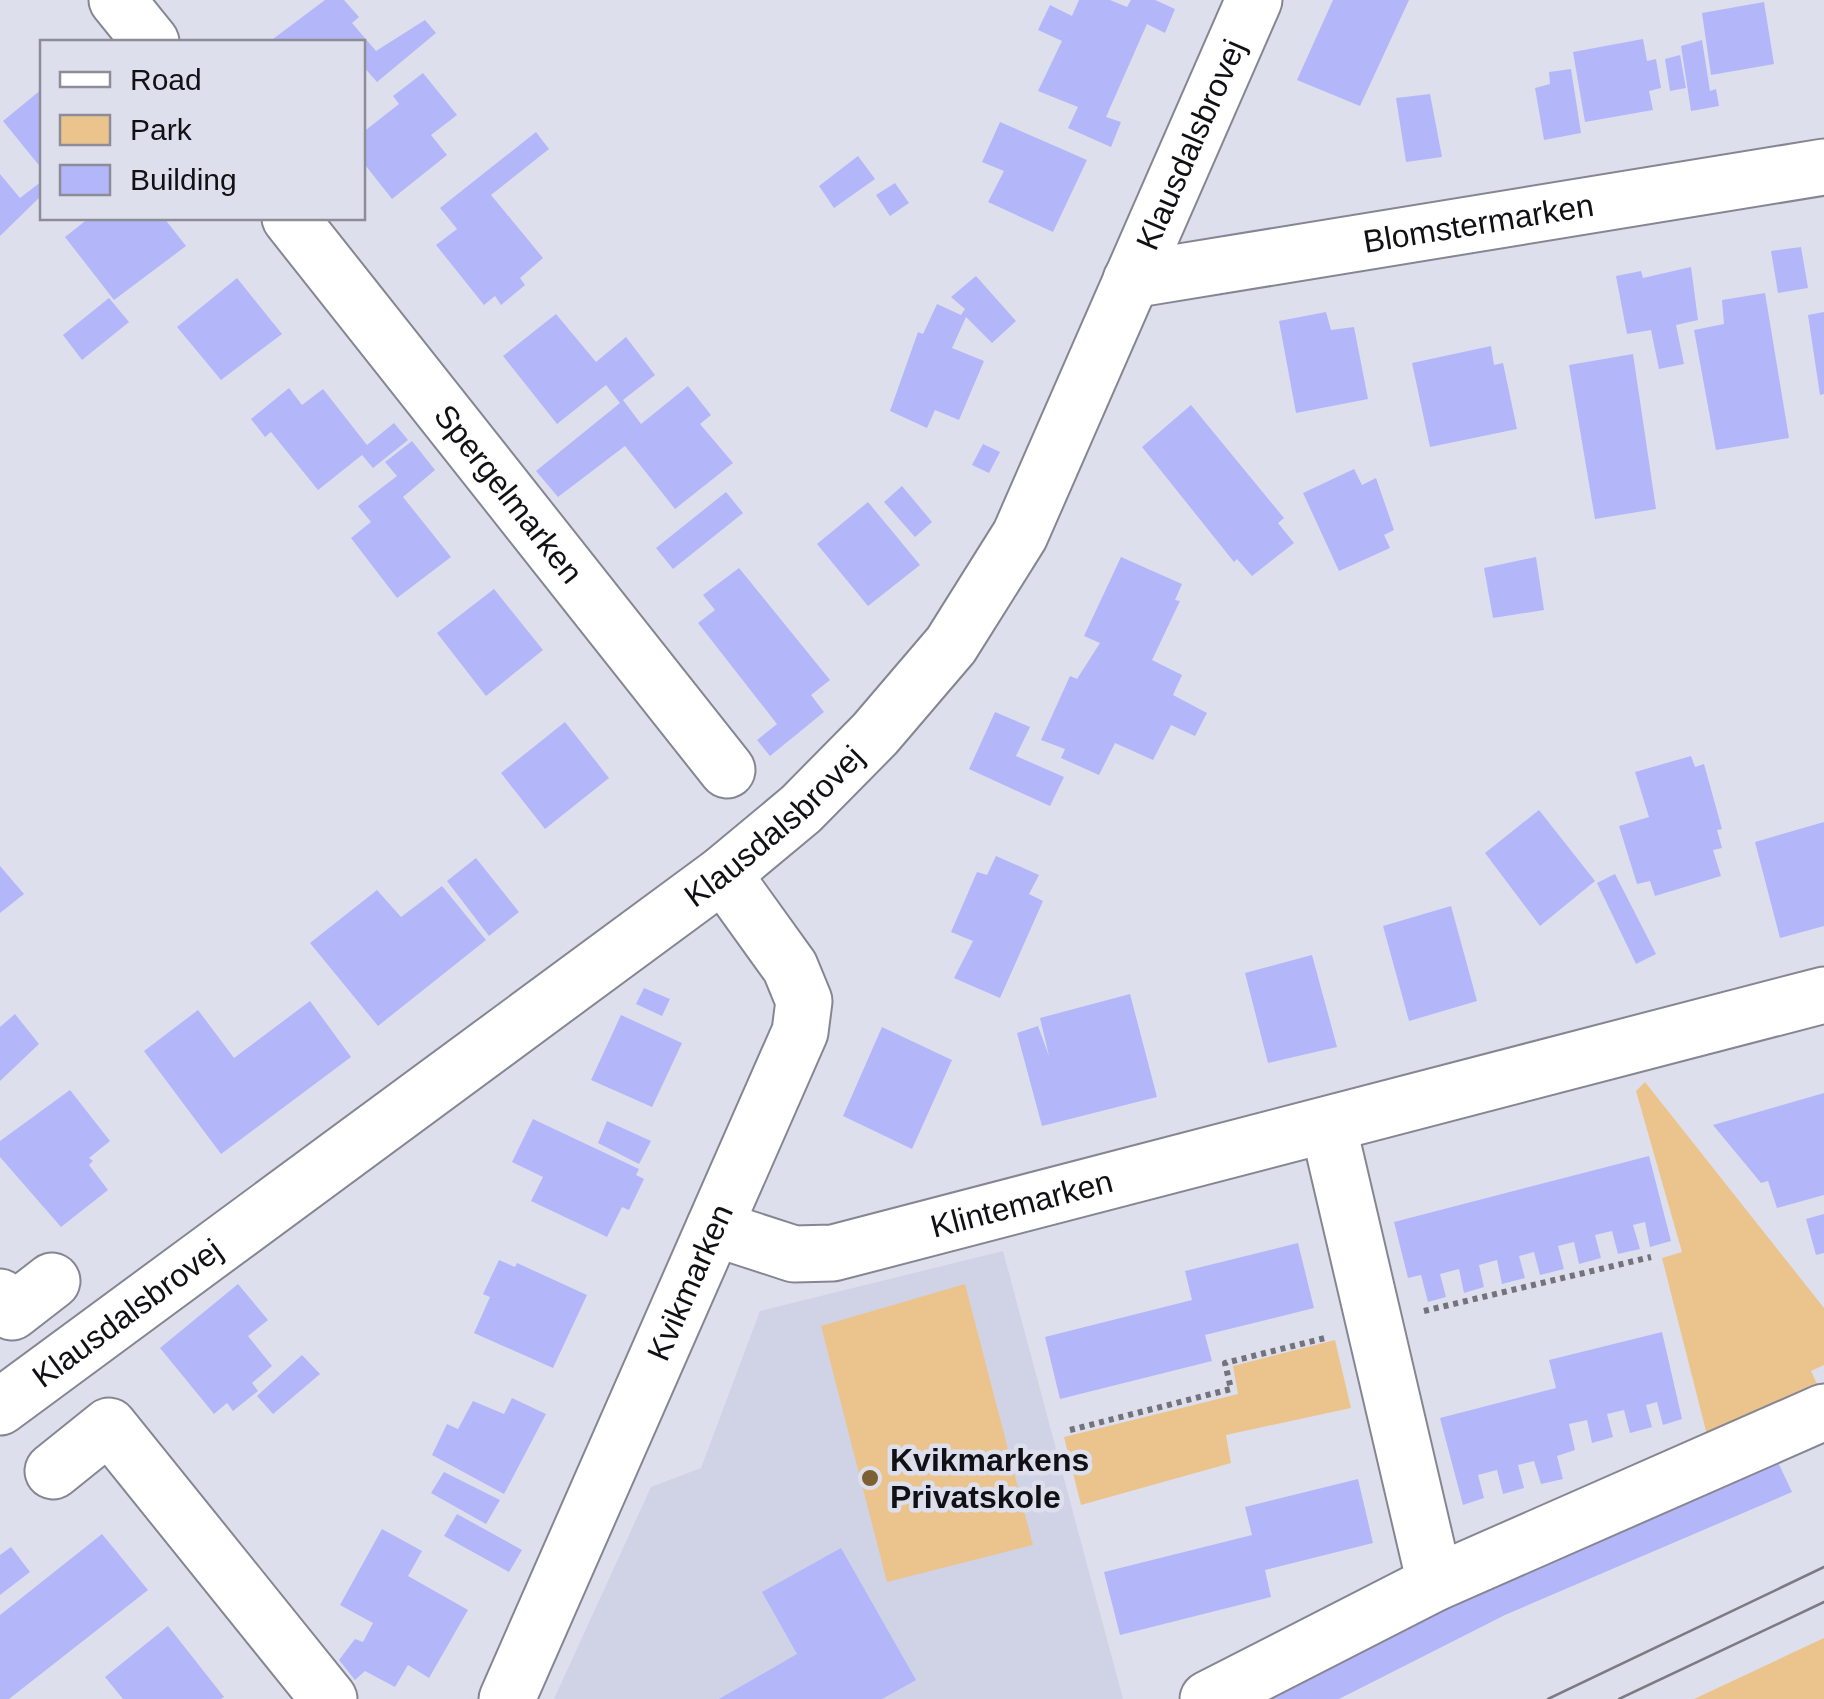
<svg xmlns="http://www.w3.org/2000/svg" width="1824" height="1699" font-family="Helvetica,sans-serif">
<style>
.built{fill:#d0d2e6}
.green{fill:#ebc48d}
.building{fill:#b3b7f9}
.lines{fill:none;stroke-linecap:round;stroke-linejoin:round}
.minor-casing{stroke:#858692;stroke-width:59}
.path{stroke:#73737c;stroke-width:6;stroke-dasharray:5 5;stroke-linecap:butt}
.minor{stroke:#fff;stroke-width:55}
.tram{stroke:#7b7b84;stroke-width:2.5}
.poi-dot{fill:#7c5f32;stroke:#dedfec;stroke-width:4}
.labels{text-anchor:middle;stroke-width:9;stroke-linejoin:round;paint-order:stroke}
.street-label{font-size:32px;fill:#111115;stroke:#dedfec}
.poi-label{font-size:32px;font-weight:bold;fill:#111115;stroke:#dedfec;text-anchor:start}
</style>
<rect width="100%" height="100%" fill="#dedfec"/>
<path class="built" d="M1003,1251l120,448h-569l97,-212 50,-19 59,-157z"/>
<g class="green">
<path d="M1645,1082l179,226v57l-13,6 6,13 -110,51 -45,-177 20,-6 -46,-161z"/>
<path d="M965,1284l68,261 -146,37 -66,-256z"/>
<path d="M1335,1340l16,68 -125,27 5,28 -150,42 -17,-68 174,-43 -5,-28z"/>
<path d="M1824,1638v61h-130z"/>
</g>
<g class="building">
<path d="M325,0h19l15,17 -7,6 24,28 49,-31 11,13 -59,49 -15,-17v-23h-93z"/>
<path d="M1079,0h31l17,7 4,-7h24l20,9 -10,24 -18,-9 -41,93 15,5 -10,25 -43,-19 10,-21 -40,-16 24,-50 -24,-11 12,-25 22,11z"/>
<path d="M1333,0h76l-49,106 -63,-26z"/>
<path d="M1764,2l10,62 -63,11 -9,-62z"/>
<path d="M1643,39l4,22 9,-2 5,29 -12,3 4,19 -68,12 -12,-70z"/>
<path d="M1702,40l8,51 6,-2 3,17 -28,5 -10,-65z"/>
<path d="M1680,55l6,33 -16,3 -5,-32z"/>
<path d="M1571,69l10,64 -37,7 -9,-52 15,-4 -1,-12z"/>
<path d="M423,73l34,42 -26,20 16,20 -55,44 -30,-38v-28l37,-29 -6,-8z"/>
<path d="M42,89v80l-39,-48z"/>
<path d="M1430,94l12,63 -36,5 -10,-64z"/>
<path d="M1000,122l87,38 -34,72 -65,-30 16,-31 -22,-9z"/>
<path d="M536,132l13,17 -58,46 52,63 -23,20 5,7 -24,20 -6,-9 -11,9 -48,-60 21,-16 -17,-21z"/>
<path d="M858,156l17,23 -41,29 -15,-22z"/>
<path d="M0,174l20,24 22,-17v14l-42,41z"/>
<path d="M895,183l14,20 -19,13 -14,-21z"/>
<path d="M89,218h75l22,28 -72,54 -49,-63z"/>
<path d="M1801,247l7,41 -30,5 -7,-42z"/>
<path d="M1691,267l7,53 -22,5 8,39 -25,5 -8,-39 -24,4 -11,-58 25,-5 2,7z"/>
<path d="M976,276l40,45 -24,22 -26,-26 -14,31 32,13 -25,59 -24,-10 -8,18 -37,-17 28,-79 5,2 14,-30 24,11 4,-6 -14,-12z"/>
<path d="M237,278l45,56 -61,46 -44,-53z"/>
<path d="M1765,293l24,145 -73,12 -22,-120 30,-6 -2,-24z"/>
<path d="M109,298l20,24 -47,38 -19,-25z"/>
<path d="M1326,312l5,18 23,-3 14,72 -72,14 -17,-92z"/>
<path d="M1824,312v82l-4,1 -12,-80z"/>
<path d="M556,314l40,48 30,-25 29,38 -32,25 18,24 47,-38 23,29 -11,9 33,39 -58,46 -50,-63 -67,51 -22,-26 84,-68 -14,-18 -49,39 -54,-68z"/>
<path d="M1491,346l3,19 9,-2 14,66 -87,18 -18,-84z"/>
<path d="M1633,354l23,155 -61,10 -26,-154z"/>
<path d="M289,388l13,17 21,-16 44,56 27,-22 14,17 -35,28 -11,-13 -44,35 -47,-58 -6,5 -14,-18z"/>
<path d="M1191,405l93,113 -6,5 16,20 -42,33 -15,-17 -3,3 -92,-115z"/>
<path d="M412,441l23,29 -32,27 48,60 -54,41 -46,-60 20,-16 -13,-16 39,-30 -12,-14z"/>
<path d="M983,444l17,8 -11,21 -17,-8z"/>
<path d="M1354,469l8,16 14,-7 18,52 -10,5 6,13 -51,23 -36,-78z"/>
<path d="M902,486l30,36 -17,15 -31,-35z"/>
<path d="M726,492l17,21 -70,56 -17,-21z"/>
<path d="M868,502l52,63 -52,41 -51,-62z"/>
<path d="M1121,557l61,27 -7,16 5,1 -28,59 30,15 -9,20 34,18 -12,23 -24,-11 -18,35 -38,-17 -16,32 -38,-17 4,-9 -24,-9 29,-64 7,3 23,-36 -16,-7z"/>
<path d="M1536,557l8,53 -51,8 -9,-50z"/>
<path d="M739,568l91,112 -19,15 13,17 -54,44 -13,-16 20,-16 -79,-101 17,-13 -12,-15z"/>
<path d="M494,589l49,61 -57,46 -49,-63z"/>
<path d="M995,712l35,15 -14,29 48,21 -14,29 -81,-37z"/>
<path d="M565,722l44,56 -64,51 -44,-56z"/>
<path d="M1691,756l4,11 9,-3 18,65 -5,1 5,18 -9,2 8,26 -66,20 -5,-15 -13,3 -18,-58 30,-9 -14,-45z"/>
<path d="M1539,810l56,71 -55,45 -55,-73z"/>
<path d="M1824,822v104l-44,12 -25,-96z"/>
<path d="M996,856l43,19 -10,19 14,7 -43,97 -46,-20 19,-37 -22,-9 26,-60 10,3z"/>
<path d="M476,858l43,54 -30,24 -42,-55z"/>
<path d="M0,866l24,28 -24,19z"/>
<path d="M1615,874l41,80 -20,10 -39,-81z"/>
<path d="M442,886l44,54 -108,86 -68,-83 67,-53 24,27z"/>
<path d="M1451,906l26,95 -68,20 -26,-95z"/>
<path d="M1312,955l25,92 -69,16 -23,-90z"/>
<path d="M644,988l26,11 -8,17 -26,-12z"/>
<path d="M1130,994l27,103 -115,29 -25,-93 21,-7 11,30 -9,-38z"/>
<path d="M310,1001l41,56 -130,97 -77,-103 54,-41 36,48z"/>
<path d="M15,1014l24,30 -39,37v-54z"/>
<path d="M621,1015l61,28 -30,64 -61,-27z"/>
<path d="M882,1027l70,33 -40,89 -69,-33z"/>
<path d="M70,1090l40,51 -21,17 4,3 -4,4 19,25 -47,37 -61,-70v-16z"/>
<path d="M1824,1093v102l-47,13 -9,-27 -7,2 -48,-58z"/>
<path d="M533,1119l106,50 -3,6 8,4 -15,31 -7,-3 -15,30 -76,-36 12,-24 -31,-15z"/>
<path d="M607,1121l44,20 -12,23 -41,-21z"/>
<path d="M1649,1156l22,85 -21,6 -5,-25 -12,3 7,24 -22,5 -6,-23 -17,4 6,23 -22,6 -5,-22 -16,4 6,23 -24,6 -6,-23 -15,4 6,22 -23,6 -5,-24 -18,5 5,22 -20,6 -5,-24 -19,5 6,23 -18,5 -7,-27 -13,3 -14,-56z"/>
<path d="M1824,1214v39l-8,2 -10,-36z"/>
<path d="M1298,1243l16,65 -109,27 7,26 -152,38 -15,-62 147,-37 -7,-29z"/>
<path d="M499,1260l16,7 2,-4 70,32 -34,73 -79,-35 16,-36 -7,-3z"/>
<path d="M238,1284l30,36 -20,16 24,30 -20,17 6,8 -25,20 -6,-8 -13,11 -54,-66z"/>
<path d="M1662,1332l20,87 -19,6 -6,-23 -11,3 6,22 -22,6 -6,-23 -17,4 6,23 -21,6 -5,-23 -18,4 6,26 -18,6 6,23 -22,5 -7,-23 -16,4 6,23 -21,6 -6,-24 -19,5 6,23 -21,7 -23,-87 116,-30 -7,-28z"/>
<path d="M302,1355l18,19 -47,40 -16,-18z"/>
<path d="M512,1398l34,16 -42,80 -72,-39 15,-31 11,5 15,-28 31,13z"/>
<path d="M1776,1458l16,34 -287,123 -166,84h-81l194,-98z"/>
<path d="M444,1472l56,28 -14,24 -55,-31z"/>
<path d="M1358,1479l15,64 -108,27 6,27 -151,38 -16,-63 148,-37 -7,-28z"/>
<path d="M457,1514l65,36 -13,22 -65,-36z"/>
<path d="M382,1529l40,22 -14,25 60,34 -39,68 -21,-13 -13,22 -30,-16 -10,9 -16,-20 16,-21 8,3 10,-19 -33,-18z"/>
<path d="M102,1534l46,56 -139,109h-9v-84z"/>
<path d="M11,1547l19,25 -30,23v-40z"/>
<path d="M841,1548l75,132 -34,19h-163l78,-45 -35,-62z"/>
<path d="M168,1626l56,71 -3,2h-98l-18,-22z"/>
</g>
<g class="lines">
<defs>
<g id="minor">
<path d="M117,0l34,42"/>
<path id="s1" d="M290,218l437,552"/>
<path id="s2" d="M1131,280l693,-113"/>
<path d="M1328,1125l107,458"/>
<path id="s3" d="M714,1228l80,26 39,-1 991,-258"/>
<path d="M0,1297l12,15 40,-31"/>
<path id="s4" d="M0,1407l723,-533 78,-65 74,-75 76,-89 69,-110 234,-535"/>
<path d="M53,1471l56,-45 220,273"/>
<path id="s5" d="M507,1699l293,-667 4,-31 -14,-34 -67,-93"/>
<path d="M1208,1699l227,-116 389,-171"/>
</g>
</defs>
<use href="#minor" class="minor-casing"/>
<g class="path">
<path d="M1424,1311l227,-54"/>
<path d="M1070,1430l161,-41 -6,-26 100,-25"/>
</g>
<use href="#minor" class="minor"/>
<g class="tram">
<path d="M1548,1699l276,-132"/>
<path d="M1619,1699l205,-97"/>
</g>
</g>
<circle class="poi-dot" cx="870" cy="1478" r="10"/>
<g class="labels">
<g class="street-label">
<text dy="11" stroke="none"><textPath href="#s4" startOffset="1778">Klausdalsbrovej</textPath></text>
<text dy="11" stroke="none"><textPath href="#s2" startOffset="352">Blomstermarken</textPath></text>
<text dy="11" stroke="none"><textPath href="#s1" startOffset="352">Spergelmarken</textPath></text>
<text dy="11" stroke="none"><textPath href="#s4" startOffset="968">Klausdalsbrovej</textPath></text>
<text dy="11" stroke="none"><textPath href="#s3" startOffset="318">Klintemarken</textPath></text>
<text dy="11" stroke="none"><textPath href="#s5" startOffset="455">Kvikmarken</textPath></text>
<text dy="11" stroke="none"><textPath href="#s4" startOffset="158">Klausdalsbrovej</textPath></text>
</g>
<g class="poi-label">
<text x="890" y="1471">Kvikmarkens<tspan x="890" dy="37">Privatskole</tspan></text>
</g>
</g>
<rect x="40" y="40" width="325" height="180" fill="#dedfec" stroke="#8c8d96" stroke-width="2.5"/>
<rect x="60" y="72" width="50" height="15" fill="#ffffff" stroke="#8c8d96" stroke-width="2.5"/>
<text x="130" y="90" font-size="30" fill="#111115">Road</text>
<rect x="60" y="115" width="50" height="30" fill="#ebc48d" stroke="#8c8d96" stroke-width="2.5"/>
<text x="130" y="140" font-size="30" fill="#111115">Park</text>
<rect x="60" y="165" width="50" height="30" fill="#b3b7f9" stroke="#8c8d96" stroke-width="2.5"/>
<text x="130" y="190" font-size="30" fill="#111115">Building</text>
</svg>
